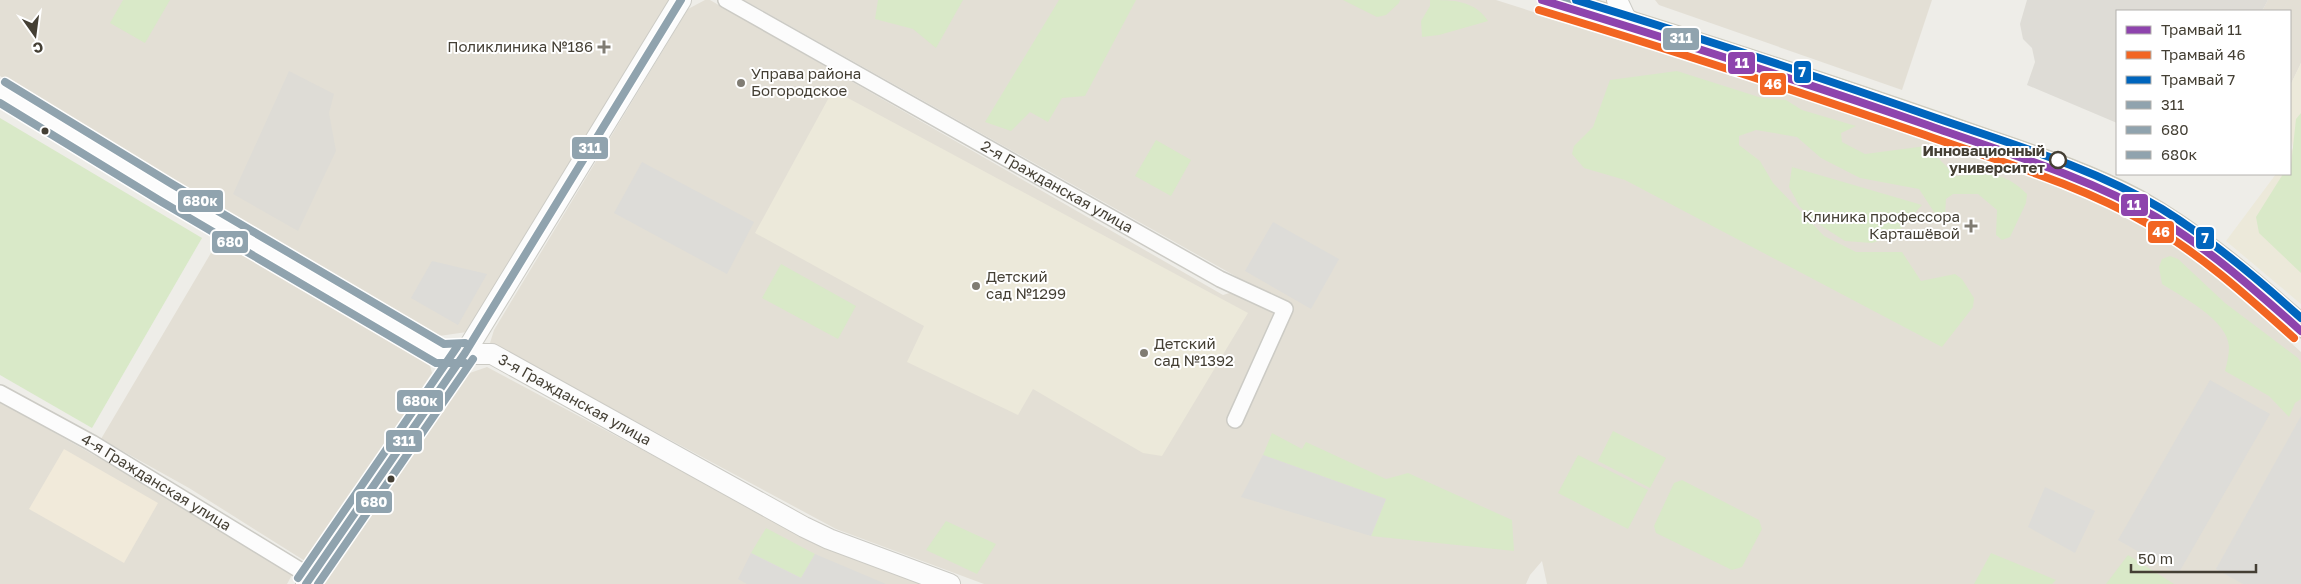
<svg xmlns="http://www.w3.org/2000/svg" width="2301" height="584" font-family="'Golos Text',sans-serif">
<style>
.residential{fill:#e3dfd5}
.commercial{fill:#f1eada}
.industrial{fill:#dedcd6}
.education{fill:#ece9da}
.green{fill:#d9e9c8}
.parking{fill:#dddcd8}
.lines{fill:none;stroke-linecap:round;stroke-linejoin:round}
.minor-casing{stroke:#cccbc5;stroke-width:18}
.tertiary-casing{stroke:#cccbc5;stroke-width:22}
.secondary-casing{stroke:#cdcbbf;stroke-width:25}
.minor{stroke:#fcfcfc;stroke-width:15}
.tertiary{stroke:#fcfcfc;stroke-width:20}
.secondary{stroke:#f6f4ed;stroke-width:22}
.bus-1-casing{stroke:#fff;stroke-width:11}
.bus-2-casing{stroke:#fff;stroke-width:11}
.bus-3-casing{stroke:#fff;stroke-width:11}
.bus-1{stroke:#90a3ae;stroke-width:8}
.bus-2{stroke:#90a3ae;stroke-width:8}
.bus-3{stroke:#90a3ae;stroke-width:8}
.tram-1-casing{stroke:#fff;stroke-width:11}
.tram-2-casing{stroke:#fff;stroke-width:11}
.tram-3-casing{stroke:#fff;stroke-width:11}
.tram-1{stroke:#8e44ad;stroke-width:8}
.tram-2{stroke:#f26522;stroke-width:8}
.tram-3{stroke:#0065bd;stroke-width:8}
.poi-dot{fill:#807c73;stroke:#fff;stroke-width:2}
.bus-dot{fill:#443f34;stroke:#fff;stroke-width:2}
.stop-dot{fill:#fff;stroke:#443f34;stroke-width:2.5}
.labels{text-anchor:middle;stroke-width:4;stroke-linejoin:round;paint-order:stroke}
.poi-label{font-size:15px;fill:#443f34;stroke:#fff;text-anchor:start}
.stop-label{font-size:15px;font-weight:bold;fill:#443f34;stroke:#fff;text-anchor:end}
.street-label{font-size:15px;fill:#443f34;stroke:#fff}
.line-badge{stroke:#fff;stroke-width:2}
.badge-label{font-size:14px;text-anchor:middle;font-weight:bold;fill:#fff}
</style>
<rect width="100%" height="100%" fill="#eeede8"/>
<g class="residential">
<path d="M0,0h669l-202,332 -28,4 -129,-69 -310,-191z"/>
<path d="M705,0h5l513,295 30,-9 -509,-286h752l521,166 124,53 44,28 116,105v232h-754l-5,-23 -12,14 -4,9h-542l-148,-55 -346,-186 4,-13 194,-321z"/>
<path d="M1655,0h277l-30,90 -243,-85z"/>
<path d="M2268,0h33v63l-11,23v-75h-28z"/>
<path d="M218,241l211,121 3,11 -127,188 -116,-73 -88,-49z"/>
<path d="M487,367l341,182 95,35h-602l143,-209z"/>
<path d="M0,402l177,100 115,73 -5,9h-287z"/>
</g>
<path class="commercial" d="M64,449l94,54 -34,60 -95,-54z"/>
<g class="industrial">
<path d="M2027,0h241l-6,11h-145v112l-90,-38 8,-23 -3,-14 -9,-9 -3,-15z"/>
<path d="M289,71l45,23 -5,19 7,38 -38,80 -65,-37z"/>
</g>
<g class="education">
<path d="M2301,63v241l-75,-63 50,-67h14v-21l3,-5 -3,-14v-48z"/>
<path d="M833,90l415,223 -86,143 -19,-3 -110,-64 -15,26 -111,-53 17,-36 -169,-93z"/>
</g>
<g class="green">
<path d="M123,0h47l-25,43 -35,-20z"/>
<path d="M878,0h85l-27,48 -23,-19 -38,-10z"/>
<path d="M1059,0h77l-51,96 -23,2 -14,24 -18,-10 -19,19 -26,-9z"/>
<path d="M1343,0h57l-1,3 -13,12 -9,2z"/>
<path d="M1430,0c23,0 44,0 58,21l-49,14 -17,2 -1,-16 9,-15z"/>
<path d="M1677,71l85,27 24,2 16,10 54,16 -15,7 1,9 23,12 61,-8 30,30c31,-2 47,-6 71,18l-1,9 -16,34 -8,3 -6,-5 1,-25 -19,-16h-25l-7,5 -1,16h-9l-17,-26 -59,-11 -39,-20 -24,-21 -41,-7 -17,6v9l21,16 13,22 51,53 32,16h46l19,29 34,-7 7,5 12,19 -1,9 -31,40 -317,-167 -41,-12 -12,-14 2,-8 19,-19 17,-47z"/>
<path d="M2301,113v160l-42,-40 -3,-16 27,-43h7l6,-55z"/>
<path d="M0,118l202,120 -110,190 -92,-53z"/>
<path d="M1156,140l35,20 -20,36 -36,-20z"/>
<path d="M1792,167l130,38 -28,31 -22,7 -27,-2 -25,-16 -20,-18 -11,-20z"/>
<path d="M2170,256l8,3 47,44 73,55 3,5v36l-6,4 -6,14 -20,-21 -44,-25c2,-8 4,-16 4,-24 -1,-27 -47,-50 -67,-63l-3,-17 3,-8z"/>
<path d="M781,264l75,42 -18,33 -76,-41z"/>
<path d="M1613,431l53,27 -16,30 -52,-27z"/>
<path d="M1272,433l30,16 4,-7 80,37 22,-6 104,47 2,31 -143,-15 15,-37 -123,-44z"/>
<path d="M1578,455l70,35 -20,39 -70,-36z"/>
<path d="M1682,480l77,40 3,9 -20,38 -10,3 -76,-37 -2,-7 20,-43z"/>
<path d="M946,521l50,23 -19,30 -51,-24z"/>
<path d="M766,528l49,26 -14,24 -50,-25z"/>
<path d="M1991,553l65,27 -4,4h-78z"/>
<path d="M2128,555l46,29h-68z"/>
</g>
<g class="parking">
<path d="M642,162l112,60 -27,52 -113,-61z"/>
<path d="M1273,222l66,37 -28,50 -66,-38z"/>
<path d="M432,261l55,13 -29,51 -47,-27z"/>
<path d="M2210,380l60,34 -92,160 -60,-34z"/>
<path d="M2301,416v168h-58l-27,-15z"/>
<path d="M1263,455l123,44 -15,37 -130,-39z"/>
<path d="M2045,487l50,24 -20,42 -47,-26z"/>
<path d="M751,553l50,25 14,-24 71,30h-139l-9,-5z"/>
</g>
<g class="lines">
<defs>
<g id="minor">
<path id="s1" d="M726,0l494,279 65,30 -50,111"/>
<path id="s2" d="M0,393l92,50 219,134"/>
</g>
<g id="tertiary">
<path d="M1617,0l8,17 7,6"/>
<path id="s3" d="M0,91l167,102 274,161h51l312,173 25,12 121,45"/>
<path d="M306,584l159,-231 216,-353"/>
</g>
<path id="secondary" d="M1556,0c129,39 257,81 385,125 65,24 134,43 196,76 61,34 112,79 164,125"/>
</defs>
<use href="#minor" class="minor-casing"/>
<use href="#tertiary" class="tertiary-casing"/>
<use href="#secondary" class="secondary-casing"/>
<use href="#minor" class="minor"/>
<use href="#tertiary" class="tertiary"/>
<use href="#secondary" class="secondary"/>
<defs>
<g id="bus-1">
<path d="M1556,0c134,41 268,83 400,131 61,21 124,39 181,70 61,33 113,80 164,125"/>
<path d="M306,584l159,-231 216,-353"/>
</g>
<g id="bus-2">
<path d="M0,103l162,99 274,161h29"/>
<path d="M318,584l155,-225"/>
</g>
<g id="bus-3">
<path d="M5,82l167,102 272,160 21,-1"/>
<path d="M298,578l159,-231"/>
</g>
</defs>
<use href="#bus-1" class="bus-1-casing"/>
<use href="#bus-2" class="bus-2-casing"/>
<use href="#bus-3" class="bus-3-casing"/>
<use href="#bus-1" class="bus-1"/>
<use href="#bus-2" class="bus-2"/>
<use href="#bus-3" class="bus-3"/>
<defs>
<path id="tram-1" d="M1542,0c130,40 259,81 388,126 76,27 155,50 226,91 53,32 99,73 145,114"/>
<path id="tram-2" d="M1539,10c130,39 258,81 386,125 76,27 154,49 225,90 53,31 99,73 144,113"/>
<path id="tram-3" d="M1576,0c122,37 243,77 363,119 76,26 154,49 223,90 50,31 95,69 139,109"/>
</defs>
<use href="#tram-1" class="tram-1-casing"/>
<use href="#tram-2" class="tram-2-casing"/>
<use href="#tram-3" class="tram-3-casing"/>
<use href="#tram-1" class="tram-1"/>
<use href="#tram-2" class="tram-2"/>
<use href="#tram-3" class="tram-3"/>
</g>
<g class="poi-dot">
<path d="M601.5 39.5h5v5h5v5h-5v5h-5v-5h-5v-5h5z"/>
<circle cx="741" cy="83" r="5"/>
<path d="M1968.5 218.5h5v5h5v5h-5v5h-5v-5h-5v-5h5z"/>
<circle cx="976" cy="286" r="5"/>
<circle cx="1144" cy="353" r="5"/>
</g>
<g class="bus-dot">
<circle cx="45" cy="131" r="4.5"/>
<circle cx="391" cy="479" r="4.5"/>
</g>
<circle class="stop-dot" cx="2058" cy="160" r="8"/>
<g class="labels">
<g class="poi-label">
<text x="593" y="52" text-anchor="end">Поликлиника №186</text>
<text x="751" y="79">Управа района<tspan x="751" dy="17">Богородское</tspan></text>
<text x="1960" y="222" text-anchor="end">Клиника профессора<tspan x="1960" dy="17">Карташёвой</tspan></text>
<text x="986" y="282">Детский<tspan x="986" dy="17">сад №1299</tspan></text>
<text x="1154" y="349">Детский<tspan x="1154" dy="17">сад №1392</tspan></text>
</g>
<g class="stop-label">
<text x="2045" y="156">Инновационный<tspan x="2045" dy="17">университет</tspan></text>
</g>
<g class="street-label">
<text dy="5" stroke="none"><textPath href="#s1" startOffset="380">2-я Гражданская улица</textPath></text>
<text dy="5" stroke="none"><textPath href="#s3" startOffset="659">3-я Гражданская улица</textPath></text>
<text dy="5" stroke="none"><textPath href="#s2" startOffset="180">4-я Гражданская улица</textPath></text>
</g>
</g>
<g class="line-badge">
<rect x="1662" y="27" width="38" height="24" rx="5" fill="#90a3ae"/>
<rect x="1727" y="51" width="29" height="24" rx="5" fill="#8e44ad"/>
<rect x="1793" y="60" width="19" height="24" rx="5" fill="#0065bd"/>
<rect x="1759" y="72" width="28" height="24" rx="5" fill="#f26522"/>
<rect x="571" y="136" width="38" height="24" rx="5" fill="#90a3ae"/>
<rect x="177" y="189" width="47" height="24" rx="5" fill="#90a3ae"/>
<rect x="2120" y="193" width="29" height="24" rx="5" fill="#8e44ad"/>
<rect x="2147" y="220" width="28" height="24" rx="5" fill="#f26522"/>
<rect x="2195" y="226" width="20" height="24" rx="5" fill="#0065bd"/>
<rect x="211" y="230" width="38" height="24" rx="5" fill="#90a3ae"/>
<rect x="396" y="389" width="48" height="24" rx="5" fill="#90a3ae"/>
<rect x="385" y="429" width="38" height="24" rx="5" fill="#90a3ae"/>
<rect x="355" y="490" width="38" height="24" rx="5" fill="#90a3ae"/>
</g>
<g class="badge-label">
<text x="1681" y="43">311</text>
<text x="1742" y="68">11</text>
<text x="1802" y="77">7</text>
<text x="1773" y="89">46</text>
<text x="590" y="153">311</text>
<text x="200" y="206">680к</text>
<text x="2134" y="210">11</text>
<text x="2161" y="237">46</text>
<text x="2205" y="243">7</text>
<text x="230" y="247">680</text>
<text x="420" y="406">680к</text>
<text x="404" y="446">311</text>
<text x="374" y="507">680</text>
</g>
<rect x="2116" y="10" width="175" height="165" fill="#ffffff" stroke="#b4b2ae"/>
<rect x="2126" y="26" width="25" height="8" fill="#8e44ad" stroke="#b4b2ae"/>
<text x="2161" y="35" font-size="15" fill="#443f34">Трамвай 11</text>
<rect x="2126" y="51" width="25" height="8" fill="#f26522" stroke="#b4b2ae"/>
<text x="2161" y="60" font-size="15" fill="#443f34">Трамвай 46</text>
<rect x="2126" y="76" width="25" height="8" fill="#0065bd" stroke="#b4b2ae"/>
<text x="2161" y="85" font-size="15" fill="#443f34">Трамвай 7</text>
<rect x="2126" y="101" width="25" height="8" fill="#90a3ae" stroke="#b4b2ae"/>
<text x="2161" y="110" font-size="15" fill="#443f34">311</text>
<rect x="2126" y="126" width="25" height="8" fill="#90a3ae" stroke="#b4b2ae"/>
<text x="2161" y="135" font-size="15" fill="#443f34">680</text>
<rect x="2126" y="151" width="25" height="8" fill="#90a3ae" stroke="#b4b2ae"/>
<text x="2161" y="160" font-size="15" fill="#443f34">680к</text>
<g transform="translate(35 35) rotate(166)" stroke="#ffffff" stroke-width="4" paint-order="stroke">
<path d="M0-4L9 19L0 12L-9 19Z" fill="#443f34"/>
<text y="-8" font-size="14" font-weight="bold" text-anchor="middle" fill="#443f34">С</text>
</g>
<path d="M2131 564v8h125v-8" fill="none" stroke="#443f34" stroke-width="2.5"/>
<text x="2138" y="564" font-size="15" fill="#443f34" stroke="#ffffff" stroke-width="4" paint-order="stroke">50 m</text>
</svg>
